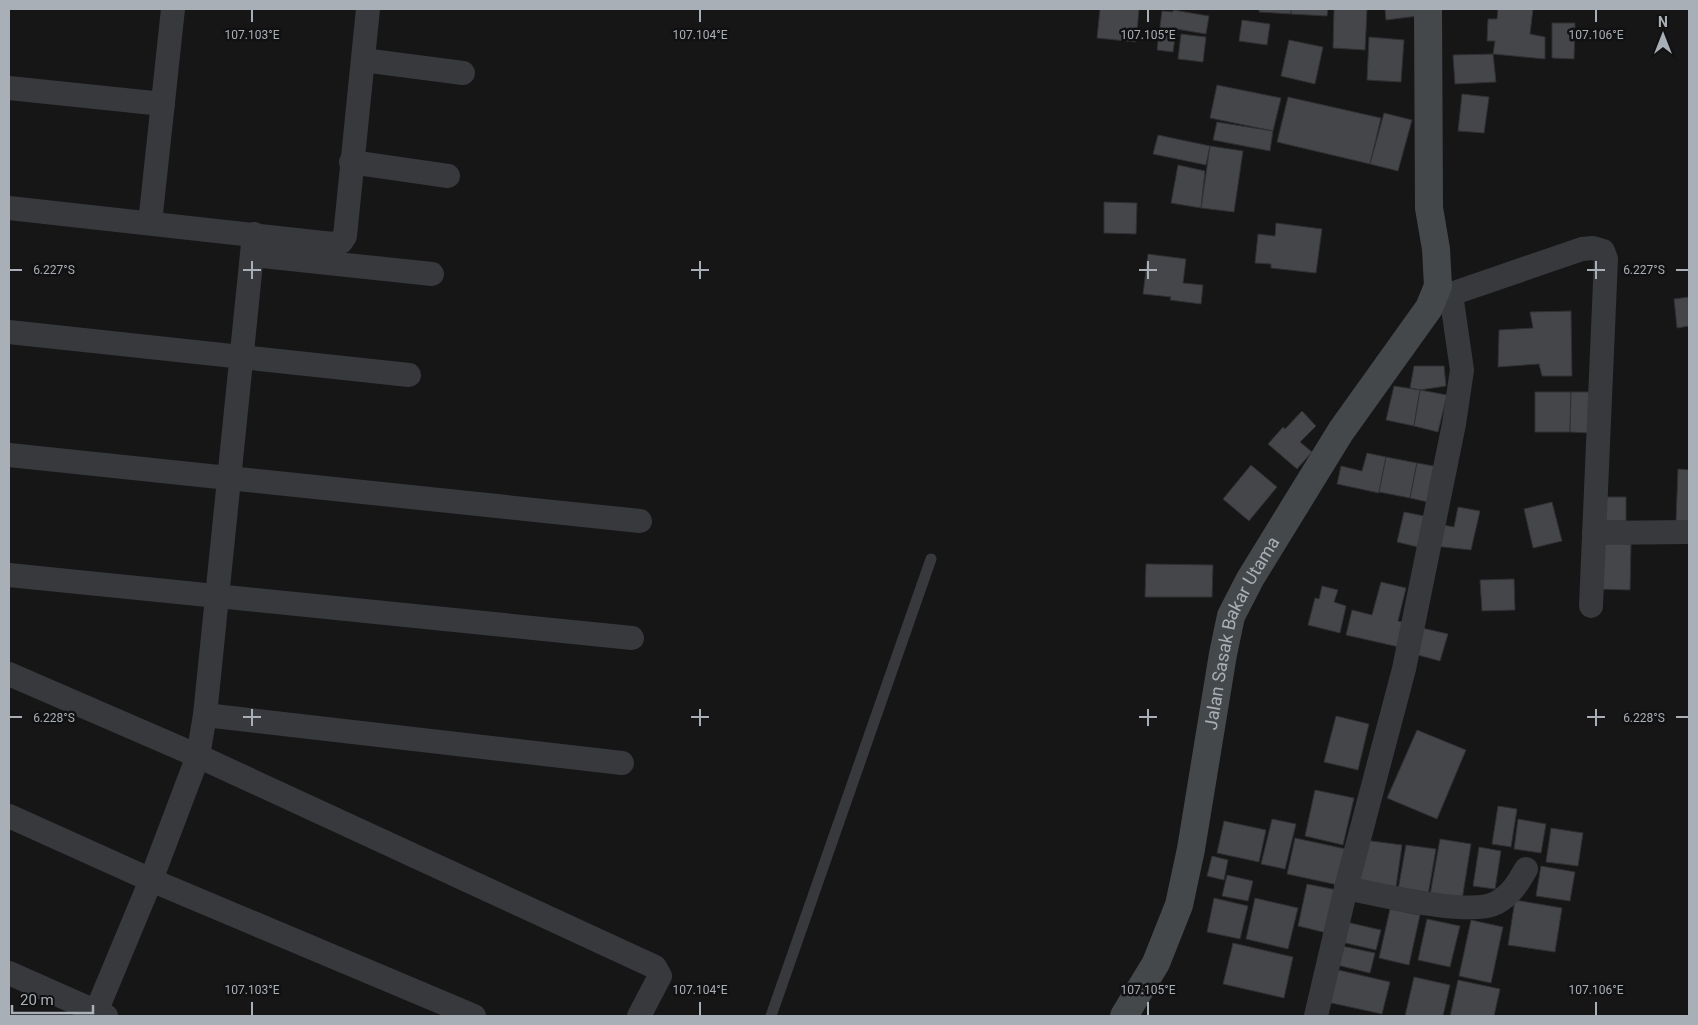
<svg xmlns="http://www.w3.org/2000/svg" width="1698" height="1025" font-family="Roboto,sans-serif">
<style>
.building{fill:#45464a;stroke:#303033}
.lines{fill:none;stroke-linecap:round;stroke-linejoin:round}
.lane{stroke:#37393c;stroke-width:11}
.street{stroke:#37393c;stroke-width:24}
.secondary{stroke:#45484b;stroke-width:28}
.ticks{fill:none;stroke:#a9afb6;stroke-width:2}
.labels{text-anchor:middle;stroke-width:5;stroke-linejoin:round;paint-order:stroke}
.street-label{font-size:18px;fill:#a9afb6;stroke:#111112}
.ticks-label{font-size:12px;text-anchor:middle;fill:#a9afb6;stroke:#111112;stroke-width:5;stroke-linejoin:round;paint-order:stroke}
</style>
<rect width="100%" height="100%" fill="#161617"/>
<g class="building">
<path d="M1100,9h39l-3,33 -39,-4z"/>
<path d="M1259,9h32v5l-32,-2z"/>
<path d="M1291,9h37l-1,7 -36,-2z"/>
<path d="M1334,9h33l-2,41 -32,-2z"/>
<path d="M1385,9h32l1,7 -32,4z"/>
<path d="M1498,9h35l-3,25 15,3v22l-52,-5 2,-13h-8l1,-22h9z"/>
<path d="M1173,10l36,6 -3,18 -30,-5 -3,23 -16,-2 5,-39 11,1z"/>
<path d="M1242,20l28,4 -3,21 -28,-4z"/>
<path d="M1552,23h23l-1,36 -22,-1z"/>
<path d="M1181,34l25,3 -3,25 -25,-3z"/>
<path d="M1369,37l35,3 -3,42 -34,-2z"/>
<path d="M1289,40l34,7 -8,37 -34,-8z"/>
<path d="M1493,54l3,28 -41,2 -2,-29z"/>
<path d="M1217,85l64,13 -8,33 -63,-13z"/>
<path d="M1462,94l27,3 -5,36 -26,-2z"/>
<path d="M1288,97l93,21 -11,46 -93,-22z"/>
<path d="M1384,113l28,7 -14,51 -28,-7z"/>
<path d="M1217,122l56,9 -3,20 -57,-11z"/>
<path d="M1158,135l52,11 -4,19 -53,-11z"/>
<path d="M1210,146l33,5 -9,61 -33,-4z"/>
<path d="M1178,165l27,6 -4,37 -30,-5z"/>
<path d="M1104,202l33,1 -1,31 -32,-1z"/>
<path d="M1276,223l46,6 -6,44 -45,-5v-4l-16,-1 3,-29 17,2z"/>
<path d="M1148,254l38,5 -3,24 20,2 -2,19 -31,-4 1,-3 -28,-3z"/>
<path d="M1689,297v29l-12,2 -3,-29z"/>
<path d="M1571,311l1,65h-30l-3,-12 -41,3 1,-37 34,-2 -3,-16z"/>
<path d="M1414,366h30l2,20 -26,4 -10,-2z"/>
<path d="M1394,386l26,4 -6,36 -28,-6z"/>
<path d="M1420,390l27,5 -9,37 -24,-6z"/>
<path d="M1535,392h36l-1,40h-35z"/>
<path d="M1571,392h18v41l-19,-1z"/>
<path d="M1302,411l14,15 -16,16 12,10 -15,17 -29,-25 15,-17 2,2z"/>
<path d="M1367,453l19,4 -7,36 -42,-9 4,-18 21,5z"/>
<path d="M1386,457l31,6 -7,35 -31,-6z"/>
<path d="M1417,463l22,4 -7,36 -22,-5z"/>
<path d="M1251,465l26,22 -28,34 -26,-22z"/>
<path d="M1678,469l11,1v52l-13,-1z"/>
<rect x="1603" y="497" width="23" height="24"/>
<path d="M1552,502l10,39 -29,7 -9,-39z"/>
<path d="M1458,507l22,4 -9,39 -37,-4 4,-22 16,3z"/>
<path d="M1404,512l25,5 -7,31 -25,-6z"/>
<path d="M1599,543l32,1 -1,46 -32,-1z"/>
<path d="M1146,564l67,1 -1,32h-67z"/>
<path d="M1514,579l1,31 -33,1 -2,-31z"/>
<path d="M1381,582l25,6 -8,33 7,2 -6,24 -53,-12 6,-25 20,5z"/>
<path d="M1322,586l16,4 -4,12 12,4 -6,27 -32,-8 7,-27 4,1z"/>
<path d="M1418,627l30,7 -8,27 -30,-8z"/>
<path d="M1336,716l33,8 -11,46 -34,-8z"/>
<path d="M1417,730l49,20 -29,69 -50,-21z"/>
<path d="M1315,790l39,8 -11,47 -38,-9z"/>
<path d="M1498,806l19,3 -6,38 -19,-3z"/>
<path d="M1272,819l24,5 -11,45 -24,-5z"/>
<path d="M1518,819l28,5 -5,29 -27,-4z"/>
<path d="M1224,821l42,9 -7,32 -42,-9z"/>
<path d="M1551,828l32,5 -5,33 -32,-4z"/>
<path d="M1295,838l51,11 -8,36 -51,-11z"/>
<path d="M1440,839l31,5 -9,56 -32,-5z"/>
<path d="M1364,840l38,5 -6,42 -38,-6z"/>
<path d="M1406,845l30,4 -8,46 -30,-5z"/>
<path d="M1479,847l22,4 -6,38 -22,-3z"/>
<path d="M1212,856l16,4 -4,20 -17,-4z"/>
<path d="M1541,866l34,6 -5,29 -34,-5z"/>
<path d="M1227,875l26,6 -5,20 -26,-5z"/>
<path d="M1307,884l30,6 -10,43 -29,-7z"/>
<path d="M1214,898l34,8 -8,33 -33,-7z"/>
<path d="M1255,898l43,10 -10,41 -42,-10z"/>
<path d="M1515,900l47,8 -7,44 -47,-7z"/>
<path d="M1390,909l30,6 -11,50 -30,-7z"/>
<path d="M1427,919l33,7 -10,41 -32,-7z"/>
<path d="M1471,920l32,7 -12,56 -32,-7z"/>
<path d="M1346,922l35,8 -5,20 -35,-8z"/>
<path d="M1233,943l60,14 -9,41 -61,-14z"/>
<path d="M1342,946l33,7 -5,20 -33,-8z"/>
<path d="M1334,969l56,13 -8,32 -55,-12z"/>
<path d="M1414,977l36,8 -7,31h-38z"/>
<path d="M1458,980l42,9 -6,27h-44z"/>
</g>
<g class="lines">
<path class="lane" d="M771,1016l160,-457"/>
<g class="street">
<path d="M363,60l100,13"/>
<path d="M9,88l154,16"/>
<path d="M351,162l97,14"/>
<path d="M9,208l324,36 8,-2 4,-6 23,-227"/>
<path d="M150,223l23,-214"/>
<path d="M252,255l180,19"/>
<path d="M1436,294h15l131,-45 11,-1 10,3 3,8 -15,347"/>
<path d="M9,332l400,43"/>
<path d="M9,455l631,66"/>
<path d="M1594,533l95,-1"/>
<path d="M9,575l623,63"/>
<path d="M9,674l189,82 457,211 5,9 -21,40"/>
<path d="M205,715l417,48"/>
<path d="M9,816l142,64 323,136"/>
<path d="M1346,888c31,6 125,29 150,15 15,-8 22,-20 30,-34"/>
<path d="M9,973l97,43"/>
<path d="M96,1012l55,-132 47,-124 7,-41 49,-481"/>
<path d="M1316,1016l30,-128 58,-219 50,-245 8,-54 -11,-76"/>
</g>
<path class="secondary" id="s1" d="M1124,1016l32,-53 23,-58 12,-56 32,-195 8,-38 19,-37 91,-148 88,-123 9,-22 -2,-37 -7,-41 -1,-199"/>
</g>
<path class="ticks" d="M252,10v12M700,10v12M1148,10v12M1596,10v12M252,261v18M700,261v18M1148,261v18M1596,261v18M10,270h12M243,270h18M691,270h18M1139,270h18M1587,270h18M1676,270h12M252,709v17M700,709v17M1148,709v17M1596,709v17M10,717h12M243,717h18M691,717h18M1139,717h18M1587,717h18M1676,717h12M252,1002v13M700,1002v13M1148,1002v13M1596,1002v13"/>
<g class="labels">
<g class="street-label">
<text dy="6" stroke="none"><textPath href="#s1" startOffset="405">Jalan Sasak Bakar Utama</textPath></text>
</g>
</g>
<g class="ticks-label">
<text x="252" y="39">107.103°E</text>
<text x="700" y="39">107.104°E</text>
<text x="1148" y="39">107.105°E</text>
<text x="1596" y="39">107.106°E</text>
<text x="54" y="274">6.227°S</text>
<text x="1644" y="274">6.227°S</text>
<text x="54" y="722">6.228°S</text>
<text x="1644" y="722">6.228°S</text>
<text x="252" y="994">107.103°E</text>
<text x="700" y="994">107.104°E</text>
<text x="1148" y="994">107.105°E</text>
<text x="1596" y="994">107.106°E</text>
</g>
<rect width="1698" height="1025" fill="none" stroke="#a9afb6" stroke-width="20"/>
<g transform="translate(1663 35)" stroke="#111112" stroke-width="4" paint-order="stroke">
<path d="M0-4L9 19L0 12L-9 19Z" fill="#a9afb6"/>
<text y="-8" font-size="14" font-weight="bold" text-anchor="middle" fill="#a9afb6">N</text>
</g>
<path d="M12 1005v8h81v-8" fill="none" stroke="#a9afb6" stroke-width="2.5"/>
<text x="20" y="1005" font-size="15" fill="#a9afb6" stroke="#111112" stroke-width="4" paint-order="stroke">20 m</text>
</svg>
